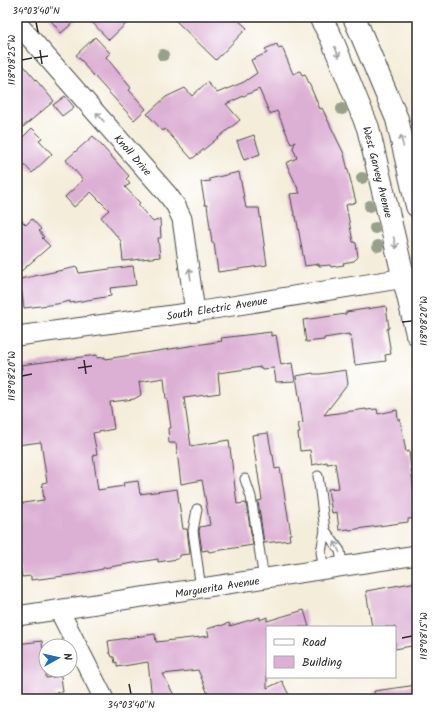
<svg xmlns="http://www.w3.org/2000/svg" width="434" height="716" font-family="Kalam,sans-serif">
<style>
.building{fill:#dcafd4}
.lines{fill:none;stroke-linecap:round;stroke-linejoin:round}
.service-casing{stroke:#494845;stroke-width:11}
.minor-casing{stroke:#494845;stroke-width:21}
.primary-casing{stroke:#494845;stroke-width:24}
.service{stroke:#fff;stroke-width:9}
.minor{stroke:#fff;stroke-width:19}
.primary{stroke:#fff;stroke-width:22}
.tree{fill:#989f8a}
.oneway{stroke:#a0a0a0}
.ticks{fill:none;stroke:#2b2b2b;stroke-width:1.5}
.labels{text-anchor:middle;stroke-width:3;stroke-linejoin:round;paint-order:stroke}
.street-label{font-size:11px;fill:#2b2b2b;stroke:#fff}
.neatline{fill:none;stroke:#2b2b2b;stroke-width:1.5}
.ticks-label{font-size:10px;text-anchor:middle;fill:#2b2b2b}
</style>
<rect width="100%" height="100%" fill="#fff"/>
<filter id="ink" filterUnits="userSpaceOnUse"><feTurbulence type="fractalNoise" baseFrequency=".025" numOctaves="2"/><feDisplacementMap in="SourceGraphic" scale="8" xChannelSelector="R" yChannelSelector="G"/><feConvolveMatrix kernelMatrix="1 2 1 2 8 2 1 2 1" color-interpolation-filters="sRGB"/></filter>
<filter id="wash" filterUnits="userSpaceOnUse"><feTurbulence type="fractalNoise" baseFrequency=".012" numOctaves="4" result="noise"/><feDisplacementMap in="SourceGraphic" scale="16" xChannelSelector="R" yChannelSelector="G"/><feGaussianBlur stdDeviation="0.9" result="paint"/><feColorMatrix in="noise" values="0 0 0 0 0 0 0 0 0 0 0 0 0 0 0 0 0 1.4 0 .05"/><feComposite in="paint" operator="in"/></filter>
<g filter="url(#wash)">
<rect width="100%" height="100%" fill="#f4edda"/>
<g id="blocks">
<g class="building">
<path d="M48,17h32l-19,16z"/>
<path d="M87,17h46l-24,23z"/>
<path d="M172,17h63l12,11 -31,32z"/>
<path d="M95,37l15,16 -4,4 25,31 -2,2 17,19 -12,11 -50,-55 1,-1 -9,-9z"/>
<path d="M277,44l1,4 4,-1 11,27 7,-3 2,4 3,-1 15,35 2,-1 22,46 12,48 -10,3 7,37 3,1 2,14 -4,4 -11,2 1,2 -13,2 -1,-2 -11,1v-2l-14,2 -9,-50h-1l-2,-6 -3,-16 10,-1 -14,-30 11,-5 -4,-10 2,-6 -4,2 -14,-33 -7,3 -11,-25 -33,15 14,16 -48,39 -27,-30 -2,2 -16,-17 19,-17 19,-9 7,8 15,-14 10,11 27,-11 13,-9 -6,-13 16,-7 -2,-4z"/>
<path d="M17,58l37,43 -31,26 -6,-7z"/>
<path d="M65,96l9,11 -12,9 -9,-11z"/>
<path d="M32,128l10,10 -3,2 13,14 -20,19 -15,-16v-14z"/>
<path d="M254,135l6,19 -16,6 -7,-19z"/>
<path d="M93,136l36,40 -3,3 4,5 -5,3 15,16 -2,2 15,17 7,-3 1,19h-3l2,19 -37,4 -2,-20 -20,-24 8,-7 -18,-18 -17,15 -9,-10 18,-17 -17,-20z"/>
<path d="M239,172l7,36h13l8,57 -49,7 -4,-29h-2l-5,-38h-2l-4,-23 10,-1 -2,-2z"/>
<path d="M17,216l9,9 6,-6 9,10 -2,2 5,6 -2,1 8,8 -31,27 -2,-14z"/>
<path d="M133,266l3,19 -26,3 1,8 -41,7v-2l-13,3 -33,4 -4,-29 57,-12 2,6z"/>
<path d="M386,306l3,22 -2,1 4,25 -6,1 1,6 -31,4 -4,-30 -2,1v-2l-25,4v2l-18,2 -3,-22 43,-6v-2z"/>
<path d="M271,332v4l5,-1 5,30 11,-2 3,18 -19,1 -2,-14 -12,1 -1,-2 -43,6 2,20 -36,5 7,48 38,-6 8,64 9,-1 7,42 -44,7 -1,-2 -6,1 -3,-20 1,-4 10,-2 -8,-45 -21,4 -5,-41h-7l-1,-15h3l-4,-29h-1l-2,-21 -25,4 2,13 -7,4 -24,3 4,27 -21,4 4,21 -4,1 5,35 26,-4 -1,-3 15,-2 2,13 37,-5 6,40h4l3,25 -10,1v2l-2,1v1l-7,1 -13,2v-3l-55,9v1l-31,6 -41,5v-4l-9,1 -5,-28v-45l27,-4 -2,-17 5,-1 -6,-40 -24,3v-75l5,-1 -1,-4 76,-10v3l8,-1v2l20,-3 97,-15 -1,-3z"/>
<path d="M346,370l2,14 -24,31 42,-6v1l11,-1 1,5 19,-4 1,10 2,-1 6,33 3,-1 8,67 -9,1v3l-59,8v-1l-10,1 -2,-18 -5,1 -4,-24 11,-1 -4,-25 -8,1v-2l-15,3 -2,-15 -10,1 -2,-18h2l-2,-9 5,-1 -7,-47 17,-3v1h7z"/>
<path d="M268,433l4,22h1l2,14 5,-1 11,66h-2l1,6 -26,3 -6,-42 4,-1 -10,-65z"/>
<path d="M417,582v63l-22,4v-22h-23l-6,-36z"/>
<path d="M304,610l5,17h-42v61l15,-7 9,18h-81l-12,-29 -35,4 13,25h-24l-4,-37 -31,5v-5l-2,1 -1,-6h-2l-1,-3h-1l-2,-13 47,-7 1,8 53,-6 -2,-7 13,-4v1l9,-3 1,3 30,-9v3l7,-3v4z"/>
<path d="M42,641l1,11h3v26l15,-2 2,16 -9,1 3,6h-33l-5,-32 -2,-2v-21z"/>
<path d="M417,685v14h-42l-1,-8z"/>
</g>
</g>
</g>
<g filter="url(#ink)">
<use href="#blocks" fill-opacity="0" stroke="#494845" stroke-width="1"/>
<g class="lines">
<defs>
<g id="service">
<path d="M318,476l7,54 -4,22 3,18"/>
<path d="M245,479l6,18 13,82"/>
<path d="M197,509l-4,22 8,58"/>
<path d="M325,530l15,21 3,16"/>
</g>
<g id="minor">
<path d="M17,23l151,172 8,11 6,13 13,93"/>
<path d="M17,336l178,-24 222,-36"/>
<path d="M59,610l45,89"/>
<path d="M17,616l400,-61"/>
</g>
<g id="primary">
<path d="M320,17l11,20 37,91 49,206"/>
<path d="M354,17l43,102 20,87"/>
</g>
</defs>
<use href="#service" class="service-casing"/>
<use href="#minor" class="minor-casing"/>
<use href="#primary" class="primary-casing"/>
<use href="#service" class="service"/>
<use href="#minor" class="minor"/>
<use href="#primary" class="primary"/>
</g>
<g class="tree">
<circle cx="163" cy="55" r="6"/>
<circle cx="342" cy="109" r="6"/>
<circle cx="362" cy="178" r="6"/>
<circle cx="370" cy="206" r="6"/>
<circle cx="375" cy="228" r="6"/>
<circle cx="378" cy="246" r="6"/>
</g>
<defs><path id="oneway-shaft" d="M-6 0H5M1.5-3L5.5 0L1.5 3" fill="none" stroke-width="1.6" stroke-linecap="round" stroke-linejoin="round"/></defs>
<g class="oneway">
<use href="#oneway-shaft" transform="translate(337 52) rotate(68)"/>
<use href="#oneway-shaft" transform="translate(100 117) rotate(-131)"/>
<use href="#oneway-shaft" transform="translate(402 141) rotate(-103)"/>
<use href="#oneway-shaft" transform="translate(395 243) rotate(77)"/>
<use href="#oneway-shaft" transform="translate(190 274) rotate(-98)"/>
<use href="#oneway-shaft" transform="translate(337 547) rotate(-116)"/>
</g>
</g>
<path class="ticks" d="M36,22l2,10M40,50l2,14M34,58l14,-2M22,60l10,-2M402,322l10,-1M84,360l2,14M78,368l14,-2M22,376l10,-2M402,638l10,-2M129,684l2,10"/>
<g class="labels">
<g class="street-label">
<text transform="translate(133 155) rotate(49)" y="4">Knoll Drive</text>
<text transform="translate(378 172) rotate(76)" y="4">West Garvey Avenue</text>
<text transform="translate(217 308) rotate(-9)" y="4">South Electric Avenue</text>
<text transform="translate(217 587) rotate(-9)" y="4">Marguerita Avenue</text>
</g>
</g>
<rect width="434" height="716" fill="none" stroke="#fff" stroke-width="44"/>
<rect x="266" y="626" width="130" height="52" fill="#ffffff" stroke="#aaaaaa"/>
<rect x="274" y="639" width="20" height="6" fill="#ffffff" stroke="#aaaaaa"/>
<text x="302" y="646" font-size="12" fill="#2b2b2b">Road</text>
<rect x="274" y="656" width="20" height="12" fill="#dcafd4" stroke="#aaaaaa"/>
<text x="302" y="666" font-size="12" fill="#2b2b2b">Building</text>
<g transform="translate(58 658) rotate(82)"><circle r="19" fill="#ffffff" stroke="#aaaaaa"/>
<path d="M0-3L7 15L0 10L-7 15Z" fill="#1f6fb2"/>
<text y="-6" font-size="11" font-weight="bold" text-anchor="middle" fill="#2b2b2b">N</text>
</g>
<rect x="22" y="22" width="390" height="672" class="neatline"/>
<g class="ticks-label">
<text x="36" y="14">34°03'40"N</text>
<text transform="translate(11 60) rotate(-90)" y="4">118°08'25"W</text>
<text transform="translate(423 321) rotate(-90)" y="4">118°08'20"W</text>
<text transform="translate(11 376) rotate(-90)" y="4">118°08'20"W</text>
<text transform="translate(423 636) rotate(-90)" y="4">118°08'15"W</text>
<text x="131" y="708">34°03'40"N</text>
</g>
</svg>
